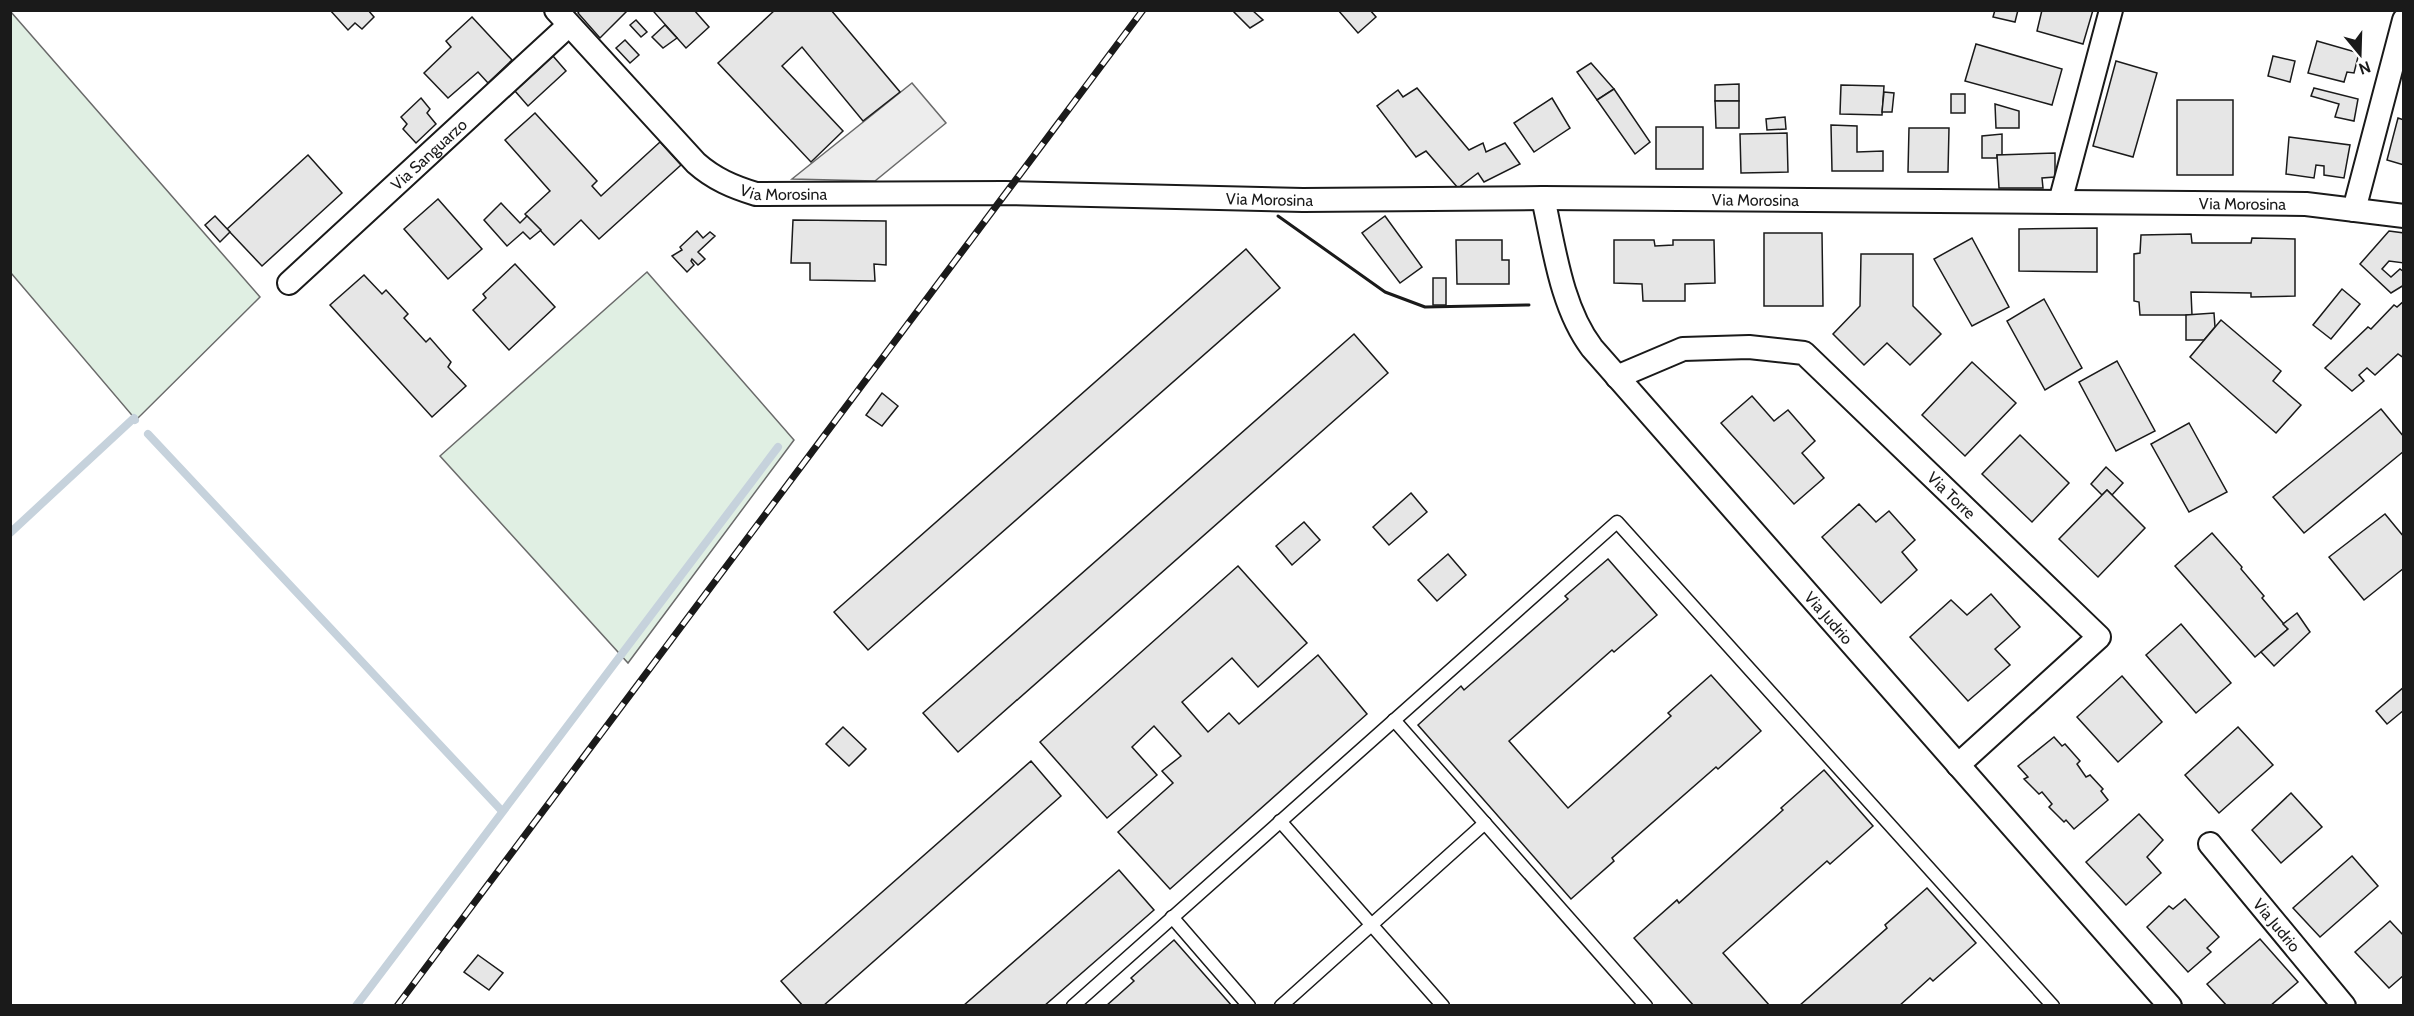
<svg xmlns="http://www.w3.org/2000/svg" width="2414" height="1016" font-family="Cabin,sans-serif">
<style>
.green{fill:#e0efe3;stroke:#6a6a6a;stroke-width:1.5}
.parking{fill:#ededed;stroke:#6a6a6a;stroke-width:1.5}
.lines{fill:none;stroke-linecap:round;stroke-linejoin:round}
.stream{stroke:#c6d2dc;stroke-width:8}
.building{fill:#e6e6e6;stroke:#1a1a1a;stroke-width:1.5}
.service-casing{stroke:#1a1a1a;stroke-width:15}
.minor-casing{stroke:#1a1a1a;stroke-width:26}
.service{stroke:#fff;stroke-width:12}
.minor{stroke:#fff;stroke-width:22}
.rail-casing{stroke:#1a1a1a;stroke-width:7}
.rail{stroke:#fff;stroke-width:4.5;stroke-dasharray:14;stroke-linecap:butt}
.wall{stroke:#1a1a1a;stroke-width:3}
.labels{text-anchor:middle;stroke-width:4.5;stroke-linejoin:round;paint-order:stroke}
.street-label{font-size:16px;fill:#1a1a1a;stroke:#fff}
</style>
<rect width="100%" height="100%" fill="#fff"/>
<g class="green">
<path d="M11,12l249,285 -124,123 -125,-147z"/>
<path d="M647,272l147,168 -166,223 -188,-207z"/>
</g>
<path class="parking" d="M912,83l34,40 -71,58 -83,-2z"/>
<g class="lines">
<g class="stream">
<path d="M148,434l354,377"/>
<path d="M10,533l124,-115 1,2"/>
<path d="M356,1006l422,-559"/>
</g>
</g>
<g class="building">
<path d="M330,10h38l6,7 -12,12 -7,-6 -7,7z"/>
<path d="M580,10h48l-28,28 -22,-25z"/>
<path d="M655,10h39l15,17 -23,21 -32,-36z"/>
<path d="M775,10h56l69,82 -37,29 -61,-74 -20,19 61,65 -32,31 -93,-99z"/>
<path d="M1235,10h17l11,10 -13,8 -16,-16z"/>
<path d="M1338,10h32l6,7 -18,16z"/>
<path d="M1995,10h23l-3,12 -22,-5z"/>
<path d="M2042,10h51l-10,34 -46,-13z"/>
<path d="M472,17l40,43 -24,23 -10,-11 -30,26 -24,-25 27,-26 -5,-6z"/>
<path d="M636,20l11,12 -6,5 -11,-12z"/>
<path d="M665,25l12,13 -14,10 -11,-11z"/>
<path d="M625,40l14,15 -9,8 -14,-15z"/>
<path d="M2317,41l42,12 -5,20 -7,-1 -3,10 -36,-9z"/>
<path d="M1976,44l86,25 -10,36 -87,-24z"/>
<path d="M553,56l13,15 -38,35 -13,-15z"/>
<path d="M2273,56l22,5 -5,21 -22,-6z"/>
<path d="M2116,61l41,12 -24,84 -40,-11z"/>
<path d="M1591,63l23,26 -17,11 -20,-28z"/>
<path d="M1739,84v17h-24v-16z"/>
<path d="M1841,85l43,1 -2,29 -42,-1z"/>
<path d="M1417,88l52,62 14,-7 3,9 19,-9 15,21 -36,18 -6,-9 -20,15 -32,-37 -10,6 -39,-51 21,-16 5,7z"/>
<path d="M2314,88l44,11 -4,22 -19,-4 4,-13 -28,-8z"/>
<path d="M1614,89l36,53 -15,12 -38,-54z"/>
<path d="M1884,92l10,1 -2,19h-10z"/>
<rect x="1951" y="94" width="14" height="19"/>
<path d="M421,98l9,11 -3,4 9,11 -20,19 -13,-14 4,-5 -6,-7z"/>
<path d="M1552,98l18,30 -36,24 -20,-29z"/>
<rect x="2177" y="100" width="56" height="75"/>
<path d="M1715,101h24v27h-23z"/>
<path d="M1995,104l24,7v17h-23z"/>
<path d="M535,113l62,68 -5,5 9,10 59,-54 21,23 -82,74 -18,-19 -27,25 -29,-31 25,-23 -45,-51z"/>
<path d="M1785,117l1,12 -19,1 -1,-11z"/>
<path d="M2398,118l6,2v45l-17,-5z"/>
<path d="M1831,125l26,1v26l26,-1v20h-51z"/>
<rect x="1656" y="127" width="47" height="42"/>
<path d="M1909,128h40l-1,44h-40z"/>
<path d="M1787,133l1,39 -47,1 -1,-39z"/>
<path d="M2002,134v21h-5v3h-15v-22z"/>
<path d="M2289,137l61,8 -6,33 -20,-3v-9l-8,-1 -2,13 -28,-4z"/>
<path d="M2055,153v24l-13,1 1,10h-44l-2,-33z"/>
<path d="M308,155l34,38 -80,73 -35,-37z"/>
<path d="M438,199l44,50 -34,30 -44,-50z"/>
<path d="M501,203l19,20 7,-7 14,14 -11,9 -7,-7 -16,14 -23,-26z"/>
<path d="M215,216l15,16 -10,10 -15,-17z"/>
<path d="M1385,216l37,51 -22,16 -38,-50z"/>
<path d="M793,220l93,1v44l-12,-1 1,17 -65,-1v-17h-19z"/>
<path d="M2097,228v44l-78,-1v-42z"/>
<path d="M697,231l6,7 7,-6 5,4 -17,16 7,7 -7,6 -6,-6 -1,2 3,4 -7,7 -15,-16 10,-6 -2,-3z"/>
<path d="M2389,231l15,2v30l-15,-2 -7,8 9,8 9,-8 4,3v13l-13,8 -31,-29z"/>
<path d="M1764,233h58l1,73h-59z"/>
<path d="M2191,234l1,9h59l1,-5 43,1v57l-44,1v-4l-60,-1 1,23h-52l-1,-13 -5,-1v-47l6,-1 1,-18z"/>
<path d="M1972,238l37,69 -37,19 -38,-67z"/>
<path d="M1456,240h46v20h7v24h-52z"/>
<path d="M1614,240h40l1,6 18,-1v-5h41l1,43 -30,1v17h-42l-1,-17 -28,-1z"/>
<path d="M1246,249l34,39 -412,362 -34,-38z"/>
<path d="M1861,254h52v52l28,28 -31,31 -23,-22 -23,22 -31,-31 27,-28z"/>
<path d="M515,264l40,43 -46,43 -36,-40 13,-12 -3,-4z"/>
<path d="M364,275l18,19 4,-4 22,24 -4,4 22,24 4,-4 21,24 -3,5 18,19 -34,31 -102,-112z"/>
<rect x="1433" y="278" width="13" height="27"/>
<path d="M2342,289l18,15 -29,35 -18,-14z"/>
<path d="M2044,299l38,69 -37,22 -38,-69z"/>
<path d="M2404,301v57l-6,-4 -23,21 -8,-7 -8,7 5,6 -12,10 -27,-23 43,-41 3,2 23,-24 3,2z"/>
<path d="M2214,313l1,14 -11,13h-18v-25z"/>
<path d="M2221,320l60,51 -8,10 28,24 -25,28 -86,-76z"/>
<path d="M1354,334l34,39 -430,379 -35,-39z"/>
<path d="M2117,361l38,70 -39,20 -37,-69z"/>
<path d="M1972,362l44,41 -51,53 -43,-41z"/>
<path d="M882,393l16,13 -16,20 -16,-11z"/>
<path d="M1752,396l22,25 14,-11 27,31 -13,12 22,25 -30,26 -73,-81z"/>
<path d="M2381,409l23,28v14l-100,82 -31,-36z"/>
<path d="M2189,423l38,69 -38,20 -38,-68z"/>
<path d="M2020,435l49,48 -37,39 -50,-48z"/>
<path d="M2106,467l17,16 -11,12 -5,-5 -5,5 -11,-11z"/>
<path d="M2107,490l38,38 -47,49 -39,-38z"/>
<path d="M1411,493l16,19 -38,33 -16,-18z"/>
<path d="M1859,504l17,18 13,-11 26,29 -13,12 15,18 -36,33 -59,-66z"/>
<path d="M2385,514l19,23v31l-40,32 -35,-43z"/>
<path d="M1304,522l16,18 -28,25 -16,-19z"/>
<path d="M2212,533l30,34 -1,2 23,27 -2,2 26,31 -33,28 -80,-91z"/>
<path d="M1448,554l18,21 -29,26 -19,-21z"/>
<path d="M1608,559l49,56 -43,37 -2,-2 -103,91 59,67 103,-92 -3,-3 43,-38 50,56 -43,38 -2,-2 -104,91 2,3 -43,38 -153,-174 43,-39 3,4 104,-91 -3,-3z"/>
<path d="M1238,566l69,77 -49,44 -26,-29 -50,44 26,30 21,-19 10,11 79,-69 49,59 -197,175 -52,-57 55,-49 -11,-12 19,-15 -27,-30 -22,21 25,28 -50,43 -67,-76z"/>
<path d="M1991,594l29,33 -25,22 15,16 -42,36 -58,-64 41,-37 16,15z"/>
<path d="M2297,613l13,19 -36,34 -13,-14 27,-23 -5,-5z"/>
<path d="M2181,624l50,59 -35,30 -50,-58z"/>
<path d="M2122,676l40,46 -44,40 -41,-45z"/>
<path d="M2404,687v23l-17,14 -11,-13z"/>
<path d="M843,727l23,22 -17,17 -23,-22z"/>
<path d="M2238,727l35,38 -54,48 -34,-38z"/>
<path d="M2054,737l8,9 3,-2 15,17 -3,3 9,13 4,-2 13,14 -2,2 7,9 -34,29 -8,-9 -2,2 -15,-15 3,-3 -10,-12 -3,2 -15,-15 4,-2 -10,-11z"/>
<path d="M1031,761l30,35 -238,210h-20l-22,-25z"/>
<path d="M1824,770l49,56 -43,38 -3,-3 -104,92 47,53h-76l-60,-68 43,-38 2,3 104,-93 -2,-2z"/>
<path d="M2291,793l31,34 -41,36 -29,-33z"/>
<path d="M2139,814l24,26 -16,17 14,16 -35,32 -40,-43z"/>
<path d="M2352,856l26,30 -58,51 -27,-29z"/>
<path d="M1119,870l35,40 -110,96h-81z"/>
<path d="M1927,888l49,55 -43,38 -3,-3 -31,28h-100l88,-78 -2,-3z"/>
<path d="M2185,899l34,38 -12,11 4,4 -23,20 -41,-45 22,-21 4,3z"/>
<path d="M2390,921l14,15v39l-15,13 -34,-36z"/>
<path d="M2260,939l38,43 -28,24h-43l-20,-22z"/>
<path d="M1174,940l58,66h-126l28,-25 -3,-3z"/>
<path d="M478,955l25,18 -14,17 -25,-18z"/>
</g>
<g class="lines">
<defs>
<g id="service">
<path d="M1394,720l252,286"/>
<path d="M1280,821l163,185"/>
<path d="M1172,917l77,89"/>
<path d="M1073,1006l544,-484 436,484"/>
<path d="M1281,1006l204,-183"/>
</g>
<g id="minor">
<path id="s1" d="M556,10l140,153c18,16 37,24 60,31l249,-1 298,7 240,-2 763,6 98,12"/>
<path id="s2" d="M1543,198c11,49 18,109 49,150l578,658"/>
<path d="M2060,202l51,-192"/>
<path d="M2354,210l50,-190"/>
<path id="s3" d="M289,283l280,-258"/>
<path id="s4" d="M1617,377l66,-28 66,-2 55,6 295,284 -141,128"/>
<path id="s5" d="M2210,844l134,162"/>
</g>
</defs>
<use href="#service" class="service-casing"/>
<use href="#minor" class="minor-casing"/>
<use href="#service" class="service"/>
<use href="#minor" class="minor"/>
<defs>
<path id="rail" d="M397,1006l746,-996"/>
</defs>
<use href="#rail" class="rail-casing"/>
<use href="#rail" class="rail"/>
<path class="wall" d="M1278,216l107,76 40,15 104,-2"/>
</g>
<g class="labels">
<g class="street-label">
<text dy="6" stroke="none"><textPath href="#s3" startOffset="190">Via Sanguarzo</textPath></text>
<text dy="6" stroke="none"><textPath href="#s1" startOffset="303">Via Morosina</textPath></text>
<text dy="6" stroke="none"><textPath href="#s1" startOffset="789">Via Morosina</textPath></text>
<text dy="6" stroke="none"><textPath href="#s1" startOffset="1275">Via Morosina</textPath></text>
<text dy="6" stroke="none"><textPath href="#s1" startOffset="1762">Via Morosina</textPath></text>
<text dy="6" stroke="none"><textPath href="#s4" startOffset="398">Via Torre</textPath></text>
<text dy="6" stroke="none"><textPath href="#s2" startOffset="518">Via Judrio</textPath></text>
<text dy="6" stroke="none"><textPath href="#s5" startOffset="105">Via Judrio</textPath></text>
</g>
</g>
<rect width="2414" height="1016" fill="none" stroke="#1a1a1a" stroke-width="24"/>
<g transform="translate(2360 54) rotate(161)" stroke="#ffffff" stroke-width="4.5" paint-order="stroke">
<path d="M0-4.5L10 22L0 15L-10 22Z" fill="#1a1a1a"/>
<text y="-9" font-size="16" font-weight="bold" text-anchor="middle" fill="#1a1a1a">N</text>
</g>
</svg>
